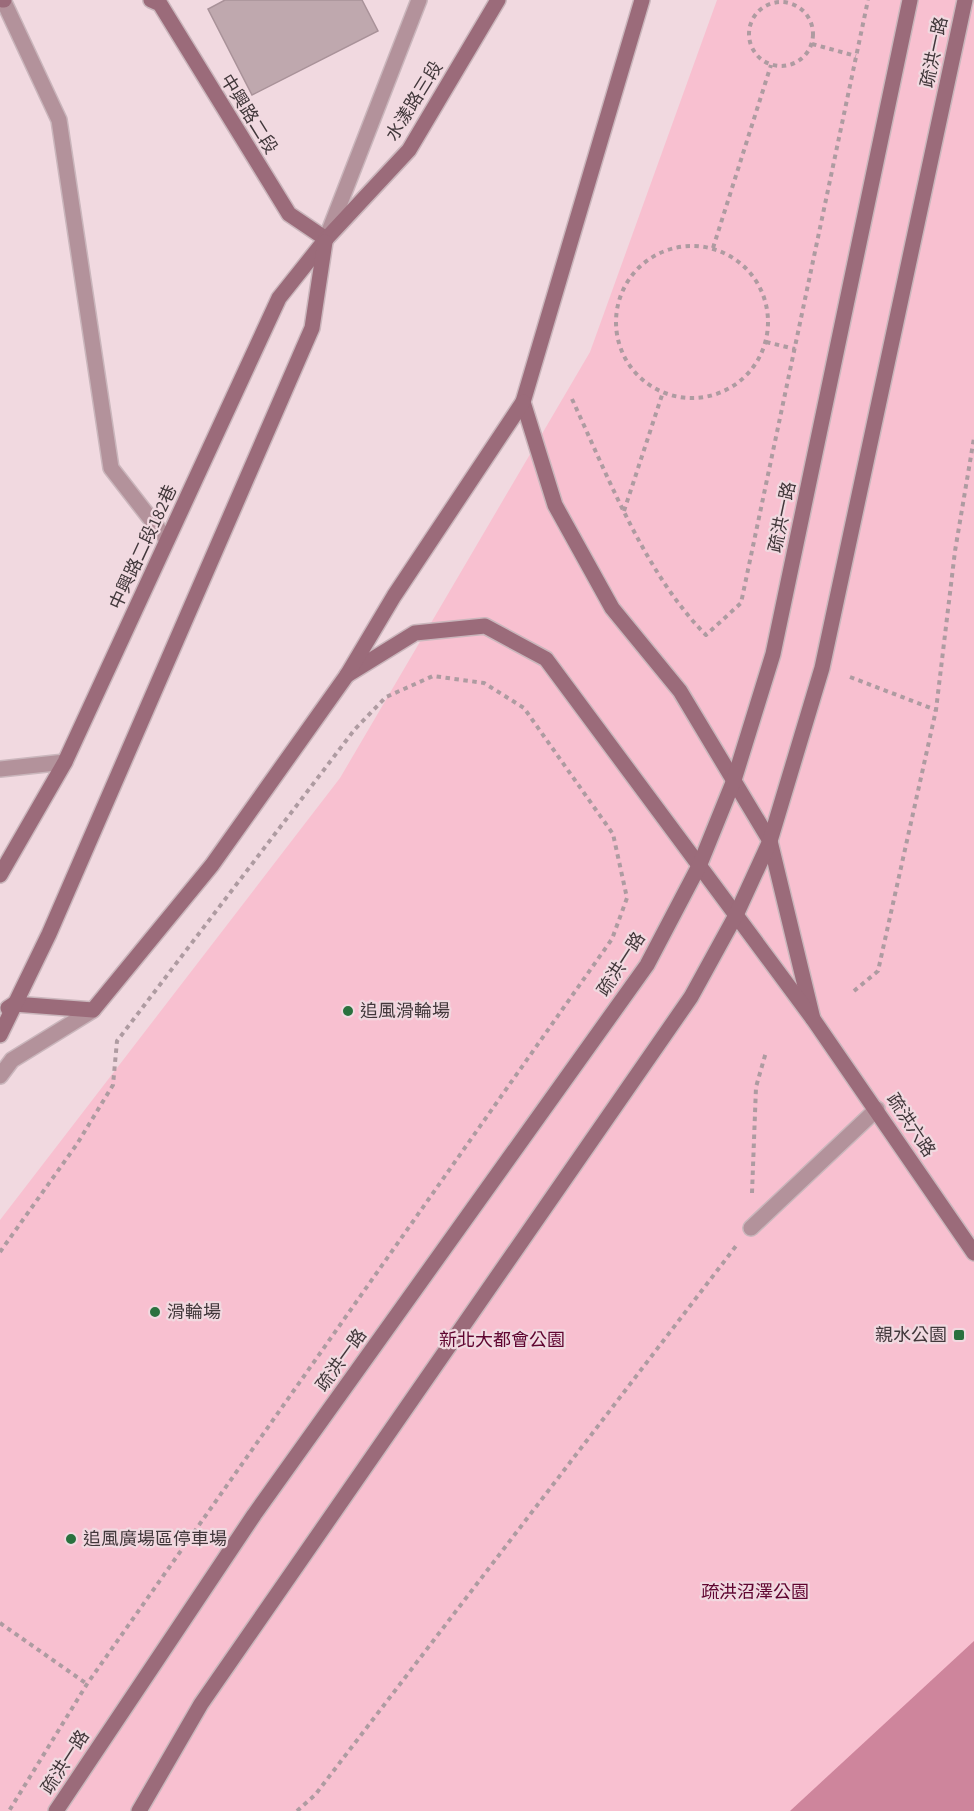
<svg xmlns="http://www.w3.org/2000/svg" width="974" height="1811" font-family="'Source Sans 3','Noto Sans TC',sans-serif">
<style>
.green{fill:#f8c0d0}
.water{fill:#ce859c}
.building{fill:#bfa8ae;stroke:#a99299;stroke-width:1.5}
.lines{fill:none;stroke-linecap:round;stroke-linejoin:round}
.lane-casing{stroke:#cab6bc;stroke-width:18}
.secondary-casing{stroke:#cab6bc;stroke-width:18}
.path{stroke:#ae9ba1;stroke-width:4;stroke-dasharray:4.5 4.5;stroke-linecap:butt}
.lane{stroke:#b3929b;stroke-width:15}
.secondary{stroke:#9b6b7a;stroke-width:15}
.poi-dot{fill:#2a713e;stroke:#f1d9e0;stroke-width:2}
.labels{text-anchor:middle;stroke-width:4.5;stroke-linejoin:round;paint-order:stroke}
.street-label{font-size:18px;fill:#42383b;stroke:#f1d9e0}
.poi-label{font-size:18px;fill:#42383b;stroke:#f1d9e0;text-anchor:start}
.park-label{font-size:18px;fill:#5f0530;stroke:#f1d9e0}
</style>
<rect width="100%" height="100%" fill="#f1d9e0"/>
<path class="green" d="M717,0h257v1811h-974v-591l340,-442 250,-426z"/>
<path class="water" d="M974,1641v170h-184z"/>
<path class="building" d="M225,0h137l16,31 -126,64 -44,-86z"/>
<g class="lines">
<defs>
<g id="lane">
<path d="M3,0l56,120 52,348 56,72"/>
<path d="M326,239l93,-239"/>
<path d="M0,769l65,-7"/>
<path d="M0,1076l12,-16 81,-50"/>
<path d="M751,1228l126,-119"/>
</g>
<g id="secondary">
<path d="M3,0h1"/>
<path d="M151,0l9,4 129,210 37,25"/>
<path d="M642,0l-119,402 32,103 57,103 68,83 90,150 43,178"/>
<path d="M347,675l68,-42 70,-7 61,33 267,360 161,234"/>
<path d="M0,875l65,-113 214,-464 47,-59 83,-89 89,-150"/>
<path d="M8,1008l6,-4 79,6 119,-145 135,-190 47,-79 129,-194"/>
<path d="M0,1035l49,-101 263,-606 13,-86"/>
<path d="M56,1811l198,-296 393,-550 53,-101 34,-84 39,-126 137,-654"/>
<path d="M139,1811l62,-107 490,-707 45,-82 34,-74 52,-173 143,-668"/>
</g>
</defs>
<use href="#lane" class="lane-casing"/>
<use href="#secondary" class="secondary-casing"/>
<g class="path">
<circle cx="781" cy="34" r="32"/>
<path d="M812,44l44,12"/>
<circle cx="692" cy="322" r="76"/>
<path d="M713,248l58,-183"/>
<path d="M766,342l29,7"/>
<path d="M572,399c36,78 74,176 134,236l35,-32 127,-603"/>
<path d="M624,511l39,-119"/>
<path d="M850,677l86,33"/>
<path d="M854,991l24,-20 58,-261 19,-159 19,-113"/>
<path d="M752,1193l4,-106 10,-35"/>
<path d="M0,1252l77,-108 36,-59 4,-44 238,-312 31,-32 47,-21 51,7 40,25 89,126 14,64 -15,41 -525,745 -78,127"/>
<path d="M0,1623l87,61"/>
<path d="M297,1811l18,-16 421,-549"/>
</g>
<use href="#lane" class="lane"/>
<use href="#secondary" class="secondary"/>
</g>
<g class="poi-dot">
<circle cx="348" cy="1011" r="6"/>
<circle cx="155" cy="1312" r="6"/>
<rect x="953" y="1329" width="12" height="12" rx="3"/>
<circle cx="71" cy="1539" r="6"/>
</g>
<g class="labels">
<g class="street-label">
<text transform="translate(934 52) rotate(-78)" y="6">疏洪一路</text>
<text transform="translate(414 101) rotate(-58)" y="6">水漾路三段</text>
<text transform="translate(249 114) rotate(58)" y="6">中興路二段</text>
<text transform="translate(782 517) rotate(-78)" y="6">疏洪一路</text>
<text transform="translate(143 547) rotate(-65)" y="6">中興路二段182巷</text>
<text transform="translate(621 964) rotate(-57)" y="6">疏洪一路</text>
<text transform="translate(911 1125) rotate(56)" y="6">疏洪六路</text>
<text transform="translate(341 1360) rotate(-54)" y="6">疏洪一路</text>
<text transform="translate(65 1762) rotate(-57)" y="6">疏洪一路</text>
</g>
<g class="poi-label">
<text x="360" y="1017">追風滑輪場</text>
<text x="167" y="1318">滑輪場</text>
<text x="947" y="1341" text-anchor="end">親水公園</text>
<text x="83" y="1545">追風廣場區停車場</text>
</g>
<g class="park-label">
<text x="502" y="1346">新北大都會公園</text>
<text x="755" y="1598">疏洪沼澤公園</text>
</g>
</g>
</svg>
